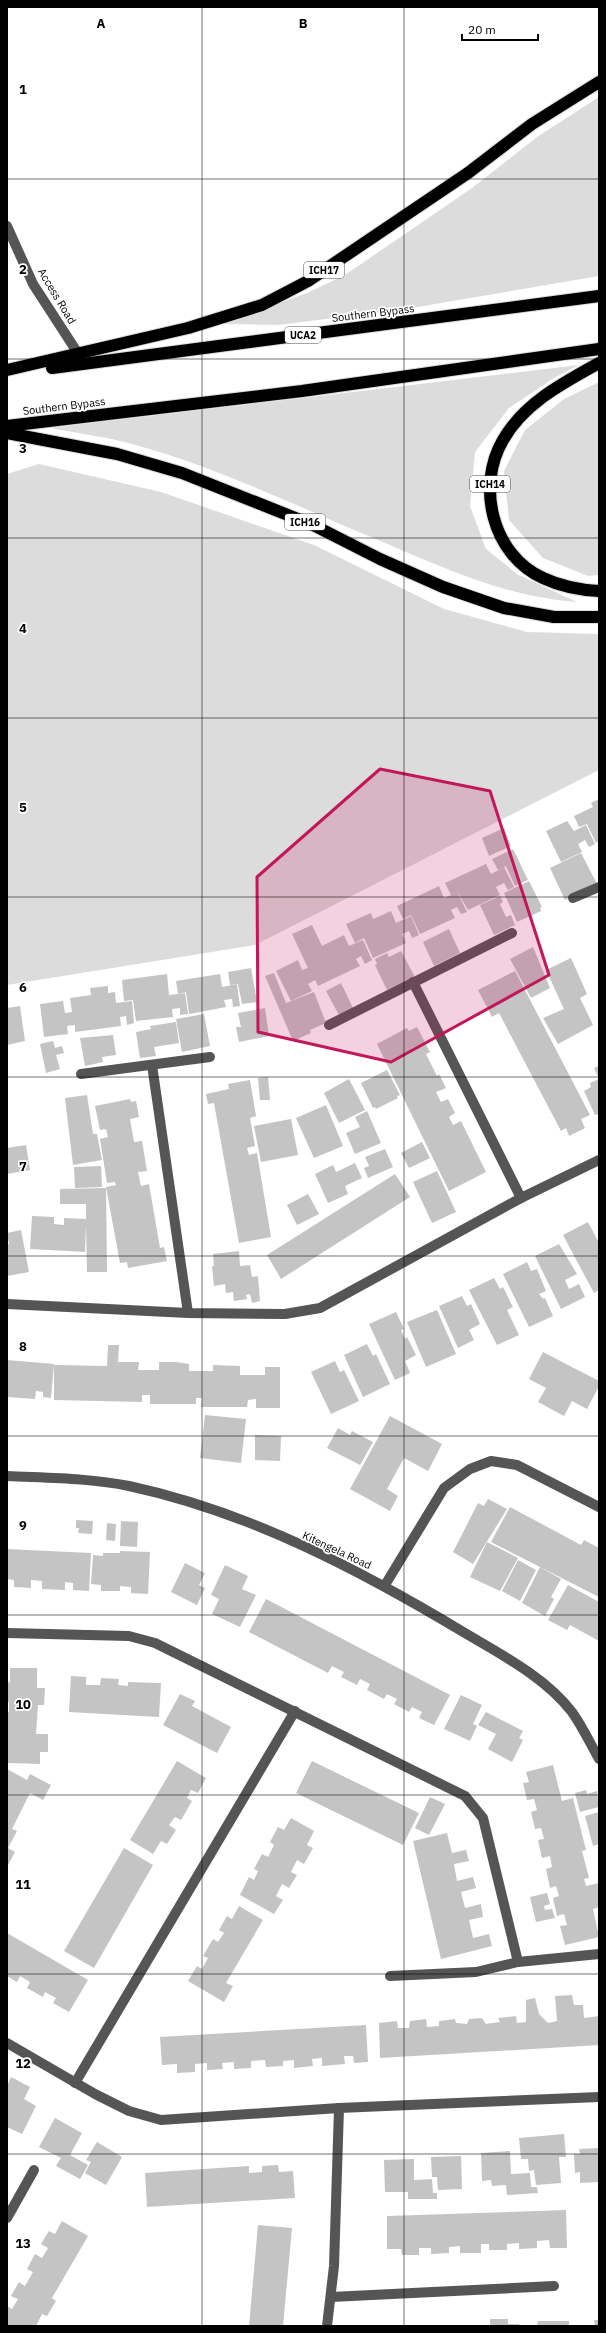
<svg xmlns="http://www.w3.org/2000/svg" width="606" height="2333" font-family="'IBM Plex Sans',sans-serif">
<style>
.green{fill:#dcdcdc}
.building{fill:#c4c4c4}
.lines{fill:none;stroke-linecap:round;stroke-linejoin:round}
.highway-casing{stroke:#dbdbdb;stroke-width:14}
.minor{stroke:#555;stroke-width:10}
.highway{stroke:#000;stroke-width:12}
.marked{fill:#c2185b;fill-opacity:0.2;stroke:#c2185b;stroke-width:3;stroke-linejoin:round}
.grid{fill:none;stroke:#000;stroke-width:1;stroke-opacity:0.55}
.labels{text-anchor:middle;stroke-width:3.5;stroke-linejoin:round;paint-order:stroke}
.shield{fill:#fff;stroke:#4c4c4c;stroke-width:1}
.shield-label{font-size:10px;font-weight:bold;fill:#000}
.street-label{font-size:11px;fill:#000;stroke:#fff}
.grid-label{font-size:13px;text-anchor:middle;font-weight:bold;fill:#000;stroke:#fff;stroke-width:3.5;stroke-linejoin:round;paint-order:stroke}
</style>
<rect width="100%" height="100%" fill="#fff"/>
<g class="green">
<path d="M599,97v179l-193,33 -128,16 -58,-1 87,-31 38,-18 127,-87 65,-51z"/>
<path d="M579,365l-25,13 -45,30 -34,44 -5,54 16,43 31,25 60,28c-77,-5 -148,-41 -218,-70 -78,-33 -164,-74 -247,-93 -20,-4 -42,-7 -62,-11z"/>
<path d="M599,382v193l-11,1 -45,-18 -34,-38 -5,-49 21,-41 39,-31z"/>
<path d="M39,464l122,28 153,53 130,64 83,23 72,2v136l-344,175 -248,40v-511z"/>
</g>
<g class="building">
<path d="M599,799v42l-3,2 -9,-19 -8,3 -5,-11 19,-9 -2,-4z"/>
<path d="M567,821l7,10 12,-6 9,19 -6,3 -4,-7 -7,4 4,8 -21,10 -15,-31z"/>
<path d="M504,828l7,18 -22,10 -7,-18z"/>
<path d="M513,849l15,31 -13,6 -9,-20 -8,4 -6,-11z"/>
<path d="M581,853l16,31 -32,16 -15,-32z"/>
<path d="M486,864l5,10 13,-7 10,20 -6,3 -4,-7 -8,4 4,8 -32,15 -11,-19 10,21 -6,2 -4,-7 -6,3 4,8 -35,16 -9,-19 -8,4 -6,-13 42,-20 5,12 7,-3 -6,-12z"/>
<path d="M529,881l13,26 -2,1 1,3 -24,11 -13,-29z"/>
<path d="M500,896l3,6 -3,2 6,13 5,-2 4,10 -21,10 -14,-30z"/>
<path d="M391,911l5,12 15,-7 8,19 -7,3 -3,-7 -7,3 4,9 -33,15 -9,-20 -9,5 -9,-19 25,-11 2,6z"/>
<path d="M312,925l10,21 22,-11 5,11 14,-6 9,20 -7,4 -4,-8 -5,3 4,7 -42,20 -3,-6 -7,4 4,7 -21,10 -15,-30 22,-11 4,10 6,-2 -16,-34z"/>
<path d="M449,929l11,24 -26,13 -11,-24z"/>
<path d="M533,947l17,41 -19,10 -21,-39z"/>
<path d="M401,951l14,26 -28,13 -12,-25 2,-1 -2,-5 12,-6 2,4z"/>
<path d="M571,958l16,36 -7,4 13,27 -35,19 -15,-26 21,-9 -18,-39z"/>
<path d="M251,968l6,34 -15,2 -4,-20 -8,1 -2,-13z"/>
<path d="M515,971l75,144 -9,4 4,9 -16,8 -3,-8 -5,3 -62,-118 -7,4 -14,-27z"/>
<path d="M274,973l12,30 28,-11 12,31 -16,7 1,3 -18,8 -28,-65z"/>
<path d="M167,974l2,21 16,-2 3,21 -8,1v-7l-8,1 1,8 -37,4 -3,-21 -9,1 -2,-21z"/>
<path d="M220,974l2,13 15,-3 3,22 -7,1 -1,-8 -8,1 2,7 -37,7 -3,-22 -8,2 -2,-13z"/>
<path d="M341,983l13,27 -14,7 -14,-26z"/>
<path d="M108,986v7l7,-1 1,11 16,-2 2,22 -7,2 -1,-9 -6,1 1,9 -46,6v-7l-8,1 1,8 -24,3 -4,-33 23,-3 2,12 7,-1 -2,-14 21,-3 -1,-7z"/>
<path d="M20,1006l5,35 -18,4v-37z"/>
<path d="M265,1008l4,28 -30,6 -3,-15h5l-3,-14z"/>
<path d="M204,1014l6,32 -28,6 -6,-33z"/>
<path d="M176,1022l3,21 -25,4 2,9 -16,2 -4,-26 15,-3 -1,-3z"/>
<path d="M417,1027l13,25 -4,2 11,22 2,-2 7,14 -10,4 5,10 7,-3 7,14 -6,4 4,8 8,-4 25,51 -37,19 -72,-147 30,-16 2,3z"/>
<path d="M113,1035l3,20 -14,2 1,5 -18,4 -5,-28z"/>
<path d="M53,1041l2,7 7,-2 2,7 -8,2 4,14 -14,4 -6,-29z"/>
<path d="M599,1066v48l-4,1 -11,-24 7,-4 -1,-4 9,-4 -5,-11z"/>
<path d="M387,1070l13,25 -3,1 1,2 -22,11 -1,-2 -2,1 -12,-25z"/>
<path d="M268,1077l2,23h-10l-2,-22z"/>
<path d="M349,1079l16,31 -26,13 -15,-30z"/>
<path d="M250,1080l6,36 -6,2 5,28 -8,2 2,7 8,-2 14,84 -32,6 -25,-140 -6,1 -2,-10 23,-5 -1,-5z"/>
<path d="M87,1095l6,39h4l5,26 -29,5 -8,-67z"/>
<path d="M130,1099l1,3 5,-1 3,16 -9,2 4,23 8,-1 5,30 -9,1 3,14 8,-2 11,64 4,-1 3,14 -39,7 -1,-6 -7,1 -14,-76 10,-2 -1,-3 -8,1 -7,-44 8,-2 -2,-8 -6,1 -5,-24z"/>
<path d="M326,1105l17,41 -29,12 -18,-40z"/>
<path d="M367,1111l14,32 -26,11 -9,-21 14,-6 -5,-10z"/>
<path d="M291,1119l7,36 -37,7 -7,-36z"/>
<path d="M422,1142l8,16 -21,10 -8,-15z"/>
<path d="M26,1145l4,25 -23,4v-26z"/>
<path d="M385,1149l8,18 -25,11 -4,-10 5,-2 -4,-9z"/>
<path d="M355,1163l7,15 -17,8 3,8 -20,9 -13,-29 18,-9 3,7z"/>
<path d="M101,1166l1,21 -27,1 -1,-21z"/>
<path d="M437,1171l19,41 -24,11 -19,-41z"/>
<path d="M395,1174l15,23 -129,82 -14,-24z"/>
<path d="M106,1188l1,84h-20l-1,-48 -1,28 -55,-3 2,-33 22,1v7l10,1v-7l22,1v-15h-26v-15z"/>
<path d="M308,1194l11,20 -22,11 -10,-20z"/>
<path d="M588,1222l11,21v47l-5,3 -31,-58z"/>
<path d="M21,1230l8,42 -22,4v-31l2,-1 -2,-11z"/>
<path d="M559,1244l18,30 -12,6 4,9 10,-5 6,13 -24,12 -26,-53z"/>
<path d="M239,1251l1,15 10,-1 2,12 6,-1 2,25 -8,2 -2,-9 -4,1 1,4 -13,2 -1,-9 -7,1 -1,-9 -11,2 -2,-20h2l-1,-12z"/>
<path d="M527,1262l4,9 6,-2 9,22 -7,3 4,5 2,-1 8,18 -24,11 -26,-53z"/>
<path d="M494,1278l6,11 3,-2 10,20 -6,3 12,25 -22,10 -28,-55z"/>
<path d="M462,1296l5,10 4,-2 9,20 -11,6 5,10 -16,8 -19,-42z"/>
<path d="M437,1310l19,44 -30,13 -19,-45z"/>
<path d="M396,1312l8,17 -3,1 4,9 2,-2 9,18 -11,6 5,12 -15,7 -26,-56z"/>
<path d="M367,1344l6,12 3,-2 14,30 -27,13 -19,-42z"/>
<path d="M108,1345h11l-1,17h21l-1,8h21v-8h17l13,2v7h24v-6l27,1v9h25v-8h15v41h-24v-9l-8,1 -1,7h-46l1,-9h-6v6h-46v-9h-8v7l-88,-2v-35l53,1z"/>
<path d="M543,1352l56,29v5l-12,23 -15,-8 -8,15 -26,-14 8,-14 -17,-9z"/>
<path d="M7,1360l47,4 -3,34 -8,-1v-5l-7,-1 -1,8 -28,-2z"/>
<path d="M335,1361l5,11 4,-2 15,31 -28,13 -20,-42z"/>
<path d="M205,1415l41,4 -5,44 -41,-5z"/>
<path d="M390,1416l52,28 -14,27 -24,-13 -17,31 11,7 -8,15 -40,-22z"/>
<path d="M338,1428l12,7 2,-4 21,11 -13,23 -33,-17z"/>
<path d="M255,1435l26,1 -1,25 -25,-1z"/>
<path d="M488,1499l19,10 -34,55 -20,-12 25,-49 6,3z"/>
<path d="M510,1507l71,38 3,-5 15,8v49l-108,-55z"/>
<path d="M76,1520l17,1 -1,13 -14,-1 1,-5h-3z"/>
<path d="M121,1521l17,1 -1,25 -17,-1z"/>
<path d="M107,1523l9,1 -1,17 -9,-1z"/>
<path d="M487,1542l31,16 -18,33 -30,-14z"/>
<path d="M7,1549l84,4 -2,38 -16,-1v-7l-8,-1v8l-23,-1v-8l-11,-1v8l-17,-1v-7l-7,-1z"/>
<path d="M120,1551l30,1 -2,42 -17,-1v-6l-11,-1v5h-19v-6l-10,-1 2,-29 10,1v-3h17z"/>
<path d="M518,1560l18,10 -16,31 -18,-10z"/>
<path d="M185,1563l20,10 -6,12 6,3 -8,17 -26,-13z"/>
<path d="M225,1565l23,11 -6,13 14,6 -16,32 -28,-13 7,-15 -8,-4z"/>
<path d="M540,1567l21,12 -10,18 3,2 -9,17 -23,-13z"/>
<path d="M568,1585l31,17v39l-29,-16 -3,5 -19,-10z"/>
<path d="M266,1599l184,96 -16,30 -15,-7 3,-6 -10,-5 -3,5 -15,-8 3,-5 -10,-5 -3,5 -17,-9 3,-6 -10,-5 -3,6 -16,-8 3,-5 -12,-6 -4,7 -79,-41z"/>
<path d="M10,1668h27v20h8l-1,17h-6l-2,29h12v18h-8v12l-33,-1v-51h2v-10h-2v-19l3,-1z"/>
<path d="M71,1676l15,1v8h14l1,-7 18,1 -1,6 10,1v-4l33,1 -2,34 -90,-5z"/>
<path d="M180,1694l15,7 -3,5 39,21 -14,26 -54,-28z"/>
<path d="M461,1695l21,10 -9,19 4,2 -7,15 -26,-12z"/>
<path d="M486,1712l37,19 -4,7 4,2 -11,22 -24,-13 8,-15 -18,-9z"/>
<path d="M177,1761l29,17 -8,15 -7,-3 -4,8 5,3 -11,19 -6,-3 -6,8 7,5 -9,14 -6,-3 -8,13 -23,-14z"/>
<path d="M312,1761l107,52 -16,32 -107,-52z"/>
<path d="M553,1765l9,36 11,-3 13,52 -4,1 7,27 -5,1 2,7 13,-3v24l-6,2 6,28 -34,8 -5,-19 7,-1 -3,-11 -7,2 -4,-18 6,-2 -3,-10 -6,2 -4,-19 6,-2 -2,-11 -8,2 -4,-18 6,-1 -3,-11 -6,1 -4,-17 6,-2 -3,-11 -7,1 -4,-17 6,-1 -3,-10z"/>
<path d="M7,1769l20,11 3,-6 21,11 -8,15 -13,-7 -18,36 5,2 -9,17 7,4 -8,15z"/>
<path d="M586,1790l1,4 10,-3 2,16 -19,5 -5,-19z"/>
<path d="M430,1797l15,7 -16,31 -14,-7z"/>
<path d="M599,1812v32l-6,2 -8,-30z"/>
<path d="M291,1818l23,13 -7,14 6,3 -9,16 -7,-4 -6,12 6,3 -8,13 -7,-4 -6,12 7,4 -9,14 -34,-19 9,-18 5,3 4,-9 -4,-2 8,-15 6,3 6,-12 -4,-3 8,-15 6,3z"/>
<path d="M447,1833l5,20 14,-3 3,11 -15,3 3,17 16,-4 3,11 -15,4 4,16 16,-4 2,13 -14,3 4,18 16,-4 3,12 -51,13 -28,-118z"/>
<path d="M124,1848l29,17 -59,103 -30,-17z"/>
<path d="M547,1893l3,11 -6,2 1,4 7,-1 3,9 -19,4 -6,-25z"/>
<path d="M239,1906l24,14 -37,63 7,3 -9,16 -36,-21 9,-15 5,3 6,-11 -5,-2 10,-17 5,3 6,-9 -5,-3 8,-14 5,3z"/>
<path d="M7,1933l81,47 -19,32 -16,-9 3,-5 -11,-6 -2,5 -16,-9 3,-6 -10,-6 -3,6 -10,-6z"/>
<path d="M572,1995l2,10h9l1,13 15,-2v29l-219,13 -1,-35 18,-2 1,7h11l1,-7 16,-2 1,8 12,-1v-5l16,-2 1,4 11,1 2,-5 13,-1 4,6 14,-2 -2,-4 18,-2 1,7 9,-1v-22l9,-2 4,16 9,9 9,-2 -2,-25z"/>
<path d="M366,2025l2,37 -14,1 -1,-7h-9l1,8 -23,2v-8l-10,1 1,7 -19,2v-8l-11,1v5l-17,1 -1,-7 -14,1v7l-17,1v-7l-12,1 1,6 -16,1v-7l-12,1v8l-18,1v-9l-15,1 -2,-28z"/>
<path d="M11,2077l19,10 -6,12 12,7 -14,28 -15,-7v-41z"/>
<path d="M55,2118l27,15 -12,22 18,10 -8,14 -24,-13 5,-8 -22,-11z"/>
<path d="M564,2134l2,23h-7l2,26 -25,2 -2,-15 -5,1 -1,-12h-7l-2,-21z"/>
<path d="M97,2142l25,15 -16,28 -21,-12 6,-11 -5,-2z"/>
<path d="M599,2148v34l-19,1v-11l-5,1 -1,-19h6l-1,-5z"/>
<path d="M510,2151l1,23 19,-1 1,14h6l1,6 -31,2 -1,-10 -14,1 -1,-6 -9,1 -1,-28z"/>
<path d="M461,2156l1,33 -24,1 -1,-13h-5l-1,-20z"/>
<path d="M414,2159v21l18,-1 1,14h4v6h-29v-7h-23l-1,-32z"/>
<path d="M278,2165l1,7 14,-1 2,27 -148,9 -2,-34 104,-7v7l13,-1v-6z"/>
<path d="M566,2210l1,38h-17l-1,-8 -12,1v7l-18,1v-6l-12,1v6h-18v-6h-8v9h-21v-7l-11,1v6l-18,1v-6h-12v7h-17l-1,-6h-14v-33z"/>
<path d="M62,2221l26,15 -36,62 4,3 -9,15 -5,-2 -6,12h-29v-20l5,3 6,-10 -7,-3 8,-14 6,4 8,-14 -6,-3 8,-15 7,4 6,-10 -7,-4 8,-13 6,3z"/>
<path d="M258,2225l34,3 -9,98h-34z"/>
<path d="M490,2319h18v5h11v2h-29z"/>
<path d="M594,2320h5v6h-4z"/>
<path d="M538,2321h31v5h-32z"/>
</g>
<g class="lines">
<defs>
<g id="highway">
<path d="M599,363c-36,20 -75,40 -96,77 -27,46 -11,115 40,138 17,8 37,12 56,13"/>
<path d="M52,368l547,-72"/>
<path d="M7,370l181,-42 74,-23 46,-24 160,-108 64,-49 67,-42"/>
<path d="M7,426l295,-35 297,-42"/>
<path d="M7,433l110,21 65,19 131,52 67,34 63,28 61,21 50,9h45"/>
</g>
</defs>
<use href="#highway" class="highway-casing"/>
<g class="minor">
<path d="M7,226l26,58 46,71"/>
<path d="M573,898l26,-11"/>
<path d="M413,982l108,216"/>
<path d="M329,1025l183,-92"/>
<path d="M152,1065l36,248"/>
<path d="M81,1074l129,-17"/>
<path d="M7,1304l181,9 97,1 35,-6 201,-110 78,-38"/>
<path d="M7,1476c40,2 83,2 122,10 121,26 231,84 336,147 37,22 80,44 107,79 10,14 18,31 27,47"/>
<path d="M385,1585l59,-97 26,-19 21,-8 26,4 82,42"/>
<path d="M7,1633l122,3 26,7 310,153 18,22 35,144"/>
<path d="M390,1976l86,-4 42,-10 81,-8"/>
<path d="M7,2043l88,51 34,17 32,9 178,-12 260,-11"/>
<path d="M75,2083l220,-372"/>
<path d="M7,2218l27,-48"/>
<path d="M331,2297l223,-11"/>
<path d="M327,2326l7,-60 5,-158"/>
</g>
<use href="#highway" class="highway"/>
</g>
<path class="marked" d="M380,769l110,22 59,184 -158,87 -133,-30 -1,-155z"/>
<path class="grid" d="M202,7v2319M404,7v2319M7,179h592M7,359h592M7,538h592M7,718h592M7,897h592M7,1077h592M7,1256h592M7,1436h592M7,1615h592M7,1795h592M7,1974h592M7,2154h592"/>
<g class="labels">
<g class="shield">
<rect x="304" y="262" width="40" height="16" rx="3"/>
<rect x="285" y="327" width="36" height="16" rx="3"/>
<rect x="470" y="476" width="40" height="16" rx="3"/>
<rect x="285" y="514" width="40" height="16" rx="3"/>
</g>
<g class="shield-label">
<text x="324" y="274">ICH17</text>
<text x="303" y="339">UCA2</text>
<text x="490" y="488">ICH14</text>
<text x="305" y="526">ICH16</text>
</g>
<g class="street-label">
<text transform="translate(57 296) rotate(59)" y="4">Access Road</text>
<text transform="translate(373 313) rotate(-7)" y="4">Southern Bypass</text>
<text transform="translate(64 406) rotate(-7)" y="4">Southern Bypass</text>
<text transform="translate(337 1550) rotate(25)" y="4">Kitengela Road</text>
</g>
</g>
<g class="grid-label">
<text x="101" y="28">A</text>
<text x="303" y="28">B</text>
<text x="23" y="94">1</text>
<text x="23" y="274">2</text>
<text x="23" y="453">3</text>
<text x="23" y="633">4</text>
<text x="23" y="812">5</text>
<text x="23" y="992">6</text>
<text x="23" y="1171">7</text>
<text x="23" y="1351">8</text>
<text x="23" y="1530">9</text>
<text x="23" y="1709">10</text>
<text x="23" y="1889">11</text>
<text x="23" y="2068">12</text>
<text x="23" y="2248">13</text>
</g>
<rect width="606" height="2333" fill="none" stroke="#000000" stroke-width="16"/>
<path d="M462 34v6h76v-6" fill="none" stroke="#000000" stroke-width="2"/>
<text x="468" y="34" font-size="12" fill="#000000" stroke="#ffffff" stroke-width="3" paint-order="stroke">20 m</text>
</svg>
